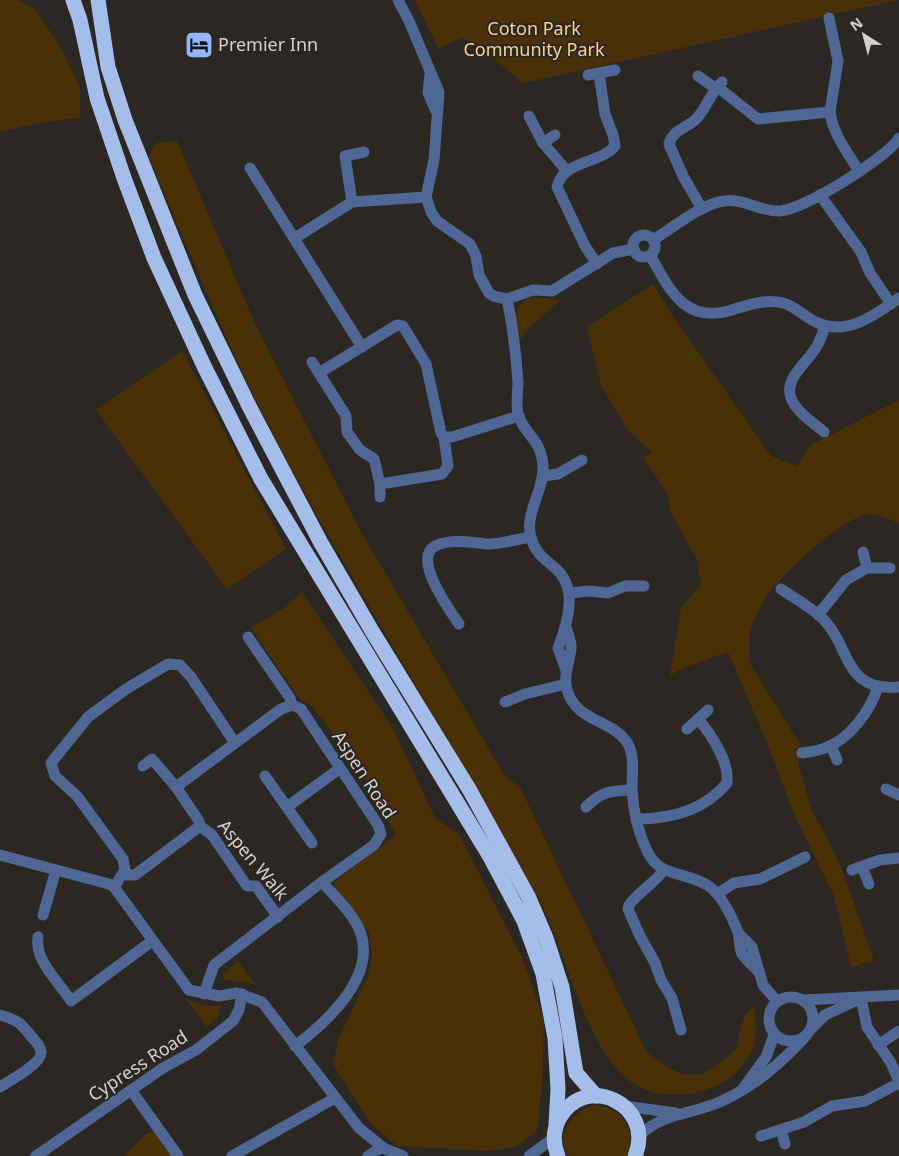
<svg xmlns="http://www.w3.org/2000/svg" width="899" height="1156" font-family="'Noto Sans',sans-serif">
<style>
.green{fill:#4a3006}
.lines{fill:none;stroke-linecap:round;stroke-linejoin:round}
.minor{stroke:#506695;stroke-width:11}
.highway{stroke:#a6bdeb;stroke-width:15}
.labels{text-anchor:middle;stroke-width:4;stroke-linejoin:round;paint-order:stroke}
.park-label{font-size:18px;fill:#fccf96;stroke:#2b2824}
.poi-label{font-size:18px;fill:#d3d1ce;stroke:#2b2824;text-anchor:start}
.street-label{font-size:18px;fill:#d3d1ce;stroke:#2b2824}
</style>
<rect width="100%" height="100%" fill="#2b2824"/>
<g class="green">
<path d="M0,0h18l17,9 26,39 19,39v31l-37,4 -43,10z"/>
<path d="M415,0h483l-375,83 -46,-39 -15,-6 -24,10z"/>
<path d="M177,141l78,183 105,206 144,245 16,12 126,264c13,11 39,31 58,22 11,-5 22,-16 32,-23l8,-34 10,-10c3,32 5,44 -19,67 -27,25 -79,30 -108,6 -43,-35 -60,-127 -87,-177 -72,-133 -152,-260 -226,-392 -28,-51 -58,-106 -82,-160 -29,-64 -56,-129 -83,-194l7,-13z"/>
<path d="M653,284l15,25 103,147 26,10 14,-21 88,-45v123c-8,-3 -21,-9 -29,-9 -29,2 -97,68 -110,93 -10,18 -15,40 -9,59l50,80 -3,17 13,46 28,52 35,100 -23,6 -17,-71 -39,-80 -31,-80 -36,-84 -48,17 -10,7 11,-68 20,-24 -3,-23 -28,-50 -2,-17 -25,-36 9,-5 -26,-25 -25,-43 -14,-58z"/>
<path d="M531,297l30,3 -36,31 -4,9c-5,-21 -12,-30 10,-43z"/>
<path d="M182,351l104,198 -59,40 -131,-179z"/>
<path d="M302,592l92,138 41,88 24,16 64,126 21,60 -2,66 -5,45 -20,15 -28,5 -91,-5 -27,-22 -38,-60 5,-24 30,-63 4,-20 -3,-25 -35,-44v-6l62,-47 -37,-68 -48,-62 -10,-4 -50,-73 32,-19z"/>
<path d="M238,961l19,25 -8,-4 -25,-2 -1,-5z"/>
<path d="M186,999l20,7 15,-1 -3,12 -11,10z"/>
<path d="M596,1105c26,3 43,26 30,51h-57c-16,-23 4,-46 27,-51z"/>
<path d="M153,1130l19,26h-48l22,-22z"/>
</g>
<g class="lines">
<g class="minor">
<path d="M398,0l11,21 30,71 -5,68 -8,37 5,15 6,9 33,23 6,12 3,19 10,18 4,3 14,3 26,-9 19,1 61,-38 21,-4"/>
<path d="M829,18l9,43 -8,51c3,22 17,40 29,59"/>
<path d="M430,74l-2,19 8,18"/>
<path d="M588,75l27,-5"/>
<path d="M698,76l17,12"/>
<path d="M724,92l34,27 72,-7"/>
<path d="M529,116l14,27 24,28"/>
<path d="M543,143l12,-8"/>
<path d="M250,168l112,179"/>
<path d="M820,195l41,57 9,21 21,31"/>
<path d="M352,202l-7,-46 19,-4"/>
<path d="M702,209l-19,-33 -14,-32c4,-15 19,-16 28,-26 10,-11 14,-26 25,-36"/>
<circle cx="644" cy="246" r="11"/>
<path d="M295,238l57,-36 74,-5"/>
<path d="M653,240c20,-12 48,-36 71,-39 20,-3 36,11 56,10 23,-1 107,-53 119,-73"/>
<path d="M650,255c20,36 36,71 85,54 16,-5 31,-10 48,-6 12,3 22,14 33,19 30,15 59,-7 83,-24"/>
<path d="M597,264l-12,-18 -28,-59c6,-27 43,-23 58,-41l-2,-11 -8,-21 -6,-41"/>
<path d="M507,299c6,28 9,55 11,83 0,11 -3,25 1,35 7,19 23,23 24,50 1,24 -19,47 -12,70 3,14 12,21 23,30 25,20 14,55 4,81l8,22"/>
<path d="M312,362l34,54 1,16 13,18 14,9 6,25"/>
<path d="M319,373l78,-48 6,1 23,38 15,69 3,4h8l67,-21"/>
<path d="M824,432c-10,-9 -28,-20 -33,-34 -8,-20 19,-37 27,-54 3,-5 5,-12 7,-18"/>
<path d="M543,476l15,-2 24,-14"/>
<path d="M380,497v-13l62,-10 6,-8 -4,-29"/>
<path d="M863,552l4,16"/>
<path d="M781,589c14,10 32,19 44,32 26,28 19,71 74,66"/>
<path d="M570,593l19,-2 19,2 17,-7h19"/>
<path d="M818,615l28,-35 21,-12h23"/>
<path d="M459,624c-9,-13 -47,-65 -24,-78 16,-8 38,-3 54,-2 13,0 28,-5 42,-7"/>
<path d="M566,627c2,7 6,16 5,22 -2,15 -8,27 -4,41 10,33 46,29 61,54 7,13 4,30 4,45 1,20 6,43 15,62 13,28 42,20 63,36 13,10 22,30 28,45 2,7 1,16 4,22 4,6 11,12 16,17"/>
<path d="M248,637l42,61 2,7"/>
<path d="M505,702l20,-8 41,-10"/>
<path d="M687,729l21,-19"/>
<path d="M831,746l6,14"/>
<path d="M802,753c8,-1 16,-2 23,-5 25,-9 45,-37 53,-61"/>
<path d="M143,766l9,-7 24,28"/>
<path d="M265,776l47,67"/>
<path d="M886,789l13,6"/>
<path d="M287,807l52,-38"/>
<path d="M586,807c16,-16 24,-16 46,-17"/>
<path d="M636,819c34,0 68,-8 91,-36 3,-20 -16,-49 -29,-64"/>
<path d="M200,826l-1,-5 -23,-34 105,-78 11,-4 9,4 77,116 3,9 -7,11 -52,37 -108,83 -10,29"/>
<path d="M200,826l12,9 35,51h9l22,31"/>
<path d="M0,855l109,29 5,3 75,103 30,6 18,-3 25,9 97,126 26,21 18,7"/>
<path d="M862,867l7,17"/>
<path d="M664,870c-8,12 -36,30 -36,39l12,27 15,27 6,17 11,18 9,32"/>
<path d="M852,870l28,-10 19,-2"/>
<path d="M122,875h13l65,-49"/>
<path d="M114,887l11,-17 -2,-11 -46,-63 -22,-20 -4,-13 37,-46 38,-28 42,-25 12,1 11,12 44,66"/>
<path d="M717,894l17,-11 26,-4 45,-22"/>
<path d="M43,915l13,-45"/>
<path d="M738,933l14,14 11,38 14,16"/>
<path d="M38,937c-4,23 21,45 33,64l81,-60"/>
<circle cx="791" cy="1019" r="22"/>
<path d="M861,998l6,29 24,36 8,18"/>
<path d="M804,1000l95,-5"/>
<path d="M0,1015c17,5 20,7 31,21 4,5 10,10 10,17 0,11 -32,28 -41,34"/>
<path d="M812,1028l13,-13 30,-14"/>
<path d="M878,1045l21,-14"/>
<path d="M295,1046c32,-24 80,-68 66,-112 -6,-19 -26,-37 -39,-52"/>
<path d="M744,1087l22,-30 8,-22"/>
<path d="M131,1090l47,66"/>
<path d="M624,1106l52,7"/>
<path d="M781,1130l4,14"/>
<path d="M639,1136c26,-25 53,-21 83,-35 34,-16 59,-38 84,-65"/>
<path d="M761,1136l43,-14 28,-16 33,-5 34,-18"/>
<path d="M36,1156l127,-88 33,-18 37,-29 6,-11 3,-16"/>
<path d="M232,1156l103,-58"/>
<path d="M368,1156l14,-9"/>
<path d="M529,1156l25,-18"/>
</g>
<g class="highway">
<path d="M73,0l7,20 17,78 27,80 30,80 50,108 57,113 228,376 35,66 19,53 12,64 3,51 -2,35"/>
<path d="M98,0l10,67 17,53 70,175 55,113 71,135 51,88 97,158 59,107 18,42 16,49 14,86 20,23"/>
<path d="M558,1156c-5,-12 -5,-25 1,-37 26,-48 97,-14 76,37"/>
</g>
</g>
<defs>
<symbol id="hotel-square" viewBox="-11 -11 22 22"><rect x="-9" y="-9" width="18" height="18" rx="4" fill="#95b6fd" stroke="#2b2824"/><path d="M-6-4.5h1.5V1H6V5H4.5V3h-9V5H-6ZM-4 0a1.8 1.8 0 1 1 3.6 0ZM.5 0V-2.5h3Q6-2.5 6 0Z" fill="#111"/></symbol>
</defs>
<g fill-rule="evenodd">
<use href="#hotel-square" x="183" y="29" width="32" height="32"/>
</g>
<g class="labels">
<g class="park-label">
<text x="534" y="35">Coton Park<tspan x="534" dy="21">Community Park</tspan></text>
</g>
<g class="poi-label">
<text x="218" y="51">Premier Inn</text>
</g>
<g class="street-label">
<text transform="translate(364 775) rotate(57)" y="6">Aspen Road</text>
<text transform="translate(253 860) rotate(50)" y="6">Aspen Walk</text>
<text transform="translate(138 1066) rotate(-33)" y="6">Cypress Road</text>
</g>
</g>
<g transform="translate(864 35) rotate(324)" stroke="#2b2824" stroke-width="4" paint-order="stroke">
<path d="M0-4L9 19L0 12L-9 19Z" fill="#d3d1ce"/>
<text y="-8" font-size="14" font-weight="bold" text-anchor="middle" fill="#d3d1ce">N</text>
</g>
</svg>
